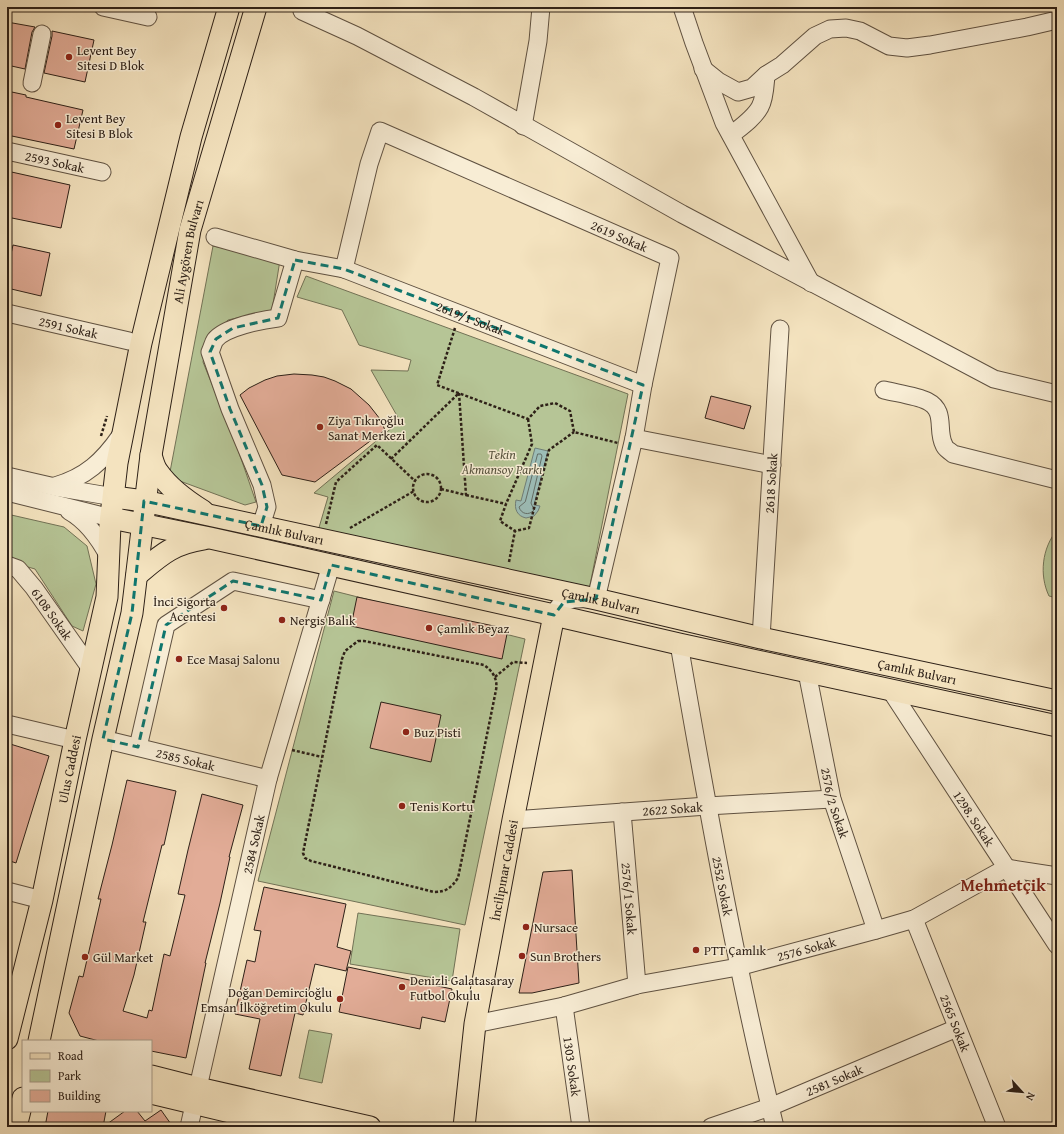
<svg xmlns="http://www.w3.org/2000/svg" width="1064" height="1134" font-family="'Gentium Book Plus',serif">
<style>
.green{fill:#b6c596;stroke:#727256}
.water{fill:#9cbdb7;stroke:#707e77}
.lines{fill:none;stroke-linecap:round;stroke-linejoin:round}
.shore{stroke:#646e67;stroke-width:1}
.building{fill:#e2ac97;stroke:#2d2017}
.minor-casing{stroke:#5f5141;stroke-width:19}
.major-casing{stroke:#2d2017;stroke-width:23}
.path{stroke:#2d2017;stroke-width:2.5;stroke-dasharray:3 2;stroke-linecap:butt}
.minor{stroke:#f8edd5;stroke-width:17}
.major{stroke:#f4e3bf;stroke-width:21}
.marked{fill:none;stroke:#0f766e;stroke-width:3;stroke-dasharray:8 5;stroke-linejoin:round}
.poi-dot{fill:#8f2418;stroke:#f8edd5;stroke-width:1.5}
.labels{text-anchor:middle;stroke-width:3;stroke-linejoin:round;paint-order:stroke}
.poi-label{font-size:13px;fill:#2d2017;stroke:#f8edd5;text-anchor:start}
.street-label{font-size:13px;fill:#2d2017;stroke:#f8edd5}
.park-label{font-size:13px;font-style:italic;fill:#56523d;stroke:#f8edd5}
.district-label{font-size:17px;font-weight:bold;fill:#7a1f14;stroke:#f8edd5}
</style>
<rect width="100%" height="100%" fill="#f4e3bf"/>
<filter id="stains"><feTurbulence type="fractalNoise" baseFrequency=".005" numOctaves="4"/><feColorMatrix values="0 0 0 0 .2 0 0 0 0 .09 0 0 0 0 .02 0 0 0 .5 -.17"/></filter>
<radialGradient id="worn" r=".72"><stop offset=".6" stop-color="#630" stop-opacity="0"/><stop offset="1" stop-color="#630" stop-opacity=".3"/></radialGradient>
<g class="green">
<path d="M213,246l67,14 -8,50 -44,10 -20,19 -5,23 33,82 20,58 -11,3 -76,-28z"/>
<path d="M306,276l322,118 -39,196 -271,-59 10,-34 -14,-4 86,-72 -29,-51 37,1 3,-11 -52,-15 -17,-35 -45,-13z"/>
<path d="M7,514l57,13 23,19 9,38 -13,47 -11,-5 -37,-57 -28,-8z"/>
<path d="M1057,530v68l-8,-2c-10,-21 -7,-48 8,-66z"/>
<path d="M334,591l191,48 -60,286 -207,-44z"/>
<path d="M358,913l102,16 -8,52 -102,-17z"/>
<path d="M309,1030l23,4 -10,49 -23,-5z"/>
</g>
<path class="water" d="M535,448l13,3 -14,54 6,1 -2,5 -4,5 -8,2c-9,-2 -12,-9 -10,-18l5,1z"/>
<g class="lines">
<path class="shore" d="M538,454h3l1,2 -11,47 3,7c-5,6 -13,4 -15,-3l6,-5z"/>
</g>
<g class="building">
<path d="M7,22l28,5 -3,5 -7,37 -18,-4z"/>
<path d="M52,31l42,9 -9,42 -41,-9 8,-37z"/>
<path d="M7,91l19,4v2l57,13 -9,39 -67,-14z"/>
<path d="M7,171l63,14 -9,43 -54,-11z"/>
<path d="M13,245l37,8 -9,43 -34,-8v-16z"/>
<path d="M294,374l18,1 12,2 11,4 16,8 18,16 11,14 5,11 -70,52 -33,-7 -42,-80 9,-7 16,-8 12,-4z"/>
<path d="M711,396l40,10 -7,23 -39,-11z"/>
<path d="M357,597l151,32 -6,30 -151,-33z"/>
<path d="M381,702l60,13 -10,47 -61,-14z"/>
<path d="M7,743l42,13 -33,107 -9,-3z"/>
<path d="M127,780l49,11 -12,54h-2l-19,77h3l-12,53 -11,36 24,7 2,-8 3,1 12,-57 6,2 15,-61 -7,-1 10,-44 14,-56 41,11 -14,52h1l-10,46 -15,60h1l-20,95 -35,-7v-10h-52l-19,-5 -11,-23 10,-37 4,1 18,-78h-3l14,-54z"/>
<path d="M572,870l7,113 -47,10h-13l24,-121z"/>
<path d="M264,887l82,17 -9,43 14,4 -5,20 -31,-7 -12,51 -8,-2 -14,63 -32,-7 11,-50 -25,-5 12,-54 8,2 6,-31 -7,-1z"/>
<path d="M348,967l104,22 -7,33 -23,-5 -2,12 -81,-17z"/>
<path d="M161,1110l12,17h-128l3,-16h58l-3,16 22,-16h12l8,10z"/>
</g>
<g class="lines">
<defs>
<g id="minor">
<path d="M103,7l45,10"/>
<path d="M304,7l-2,4 55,25 117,61 208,117 312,165 63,15"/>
<path d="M682,7l12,36 30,80 87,160"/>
<path d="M703,69l15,12 20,11 14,-4 14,-13 16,-10 33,-29 15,-7 16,-1 14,3 29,15 18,2 23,-3 97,-18 30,-7"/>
<path d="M32,83l10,-49"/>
<path d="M523,126l15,-85 3,-34"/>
<path d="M731,135c10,-8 23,-17 29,-28 5,-9 5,-22 6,-32"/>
<path id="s1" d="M7,151l95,21"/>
<path id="s2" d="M215,237l80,23 49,9 299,116"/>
<path id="s3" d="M344,269l25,-105 11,-33 290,127 -27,127 -9,53 -38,161c-19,0 -34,-4 -42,16"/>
<path id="s4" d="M7,313l122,28"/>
<path d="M884,390c12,3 33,6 43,11 20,10 9,29 17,44 1,4 6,6 9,9l104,26"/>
<path d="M634,438l138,27"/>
<path d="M7,476l48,11 59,10"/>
<path d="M55,486c31,-9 48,-25 66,-51"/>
<path d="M7,492l104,26"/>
<path d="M69,511c18,10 30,27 40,46"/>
<path d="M261,526l6,-19 -5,-22 -32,-76 -20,-57c2,-4 3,-9 5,-12 10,-13 47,-20 63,-22l17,-58"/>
<path id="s5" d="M7,565l11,4 16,19 57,81"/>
<path id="s6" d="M761,638l19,-309"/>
<path id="s7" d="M679,644c28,162 57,323 96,483"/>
<path id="s8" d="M807,672l25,127 44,131"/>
<path id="s9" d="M891,691l166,254"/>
<path d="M7,724l68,16"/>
<path id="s10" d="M103,739l165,40"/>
<path d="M138,747l28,-122 67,-44 88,19"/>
<path id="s11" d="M622,812l15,173"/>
<path id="s12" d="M513,820l194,-14 125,-7"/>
<path d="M7,891l35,9"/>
<path id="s13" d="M914,919l83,208"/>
<path id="s14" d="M564,1006l17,121"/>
<path id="s15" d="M475,1024l89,-18 73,-21 101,-18 138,-37 38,-11 92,-51 51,8"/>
<path id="s16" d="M189,1127l79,-348 63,-214"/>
<path id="s17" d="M711,1127l59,-20 187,-79"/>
</g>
<g id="major">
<path d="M151,455c2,6 3,12 7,17 11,16 29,29 45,39"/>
<path id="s18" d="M114,497l30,4 452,98 165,39 296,63"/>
<path d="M111,518l99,20 344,77 125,29 378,82"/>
<path d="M137,575c24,-20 35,-31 67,-36"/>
<path id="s19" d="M7,1039l35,-139 33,-160 32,-143 3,-73 7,-61 24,-120 50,-206 38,-130"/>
<path id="s20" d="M39,1041l64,-302 29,-126 19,-158 39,-225 66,-223"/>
<path d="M151,1076l47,12 172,39"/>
<path d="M151,1093l142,34"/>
<path d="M16,1127l7,-29"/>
<path id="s21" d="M464,1127l11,-103 38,-204 41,-205"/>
</g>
</defs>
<use href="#minor" class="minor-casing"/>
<use href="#major" class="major-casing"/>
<g class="path">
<path d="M455,328l-18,57 91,34 12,-13 15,-3 15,8 4,21 44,11"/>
<path d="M528,419l4,25 -26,60 -6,17 15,10 14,-3 20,-78 25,-18"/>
<path d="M101,436l6,-20"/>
<path d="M391,459l68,-66"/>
<circle cx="427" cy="488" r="14"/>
<path d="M441,489l25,6 -7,-102"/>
<path d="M466,495l40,9"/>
<path d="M326,524l10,-42 41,-37 38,36"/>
<path d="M350,528l64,-37"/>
<path d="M509,562l6,-31"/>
<path d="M358,641h6l120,24c9,6 14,15 12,25l-38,188c-7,10 -12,14 -24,14l-123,-31 -6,-3 -2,-5 39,-194 3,-8z"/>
<path d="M495,677l18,-15 14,1"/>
<path d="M292,750l30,7"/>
</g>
<use href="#minor" class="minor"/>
<use href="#major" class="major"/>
</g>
<path class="marked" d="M295,260l49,9 299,116 -47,214 -32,3 -10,13 -223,-50 -10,35 -88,-19 -67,44 -28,122 -35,-8 29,-126 12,-112 117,25 6,-19 -5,-22 -32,-76 -20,-57 6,-13 17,-11 45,-10z"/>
<g class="poi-dot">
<circle cx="69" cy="57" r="4"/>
<circle cx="58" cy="125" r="4"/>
<circle cx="320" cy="427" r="4"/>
<circle cx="224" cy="608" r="4"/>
<circle cx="282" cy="620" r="4"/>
<circle cx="429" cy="628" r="4"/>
<circle cx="179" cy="659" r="4"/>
<circle cx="406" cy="732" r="4"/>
<circle cx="402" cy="806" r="4"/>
<circle cx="526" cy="927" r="4"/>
<circle cx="696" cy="950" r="4"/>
<circle cx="522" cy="956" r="4"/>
<circle cx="85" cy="957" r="4"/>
<circle cx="402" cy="987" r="4"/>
<circle cx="340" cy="999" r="4"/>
</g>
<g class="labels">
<g class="poi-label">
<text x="77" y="55">Levent Bey<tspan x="77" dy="15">Sitesi D Blok</tspan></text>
<text x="66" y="123">Levent Bey<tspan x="66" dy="15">Sitesi B Blok</tspan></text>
<text x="328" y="425">Ziya Tıkıroğlu<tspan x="328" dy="15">Sanat Merkezi</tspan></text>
<text x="216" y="606" text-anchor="end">İnci Sigorta<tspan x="216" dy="15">Acentesi</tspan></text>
<text x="290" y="625">Nergis Balık</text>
<text x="437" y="633">Çamlık Beyaz</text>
<text x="187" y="664">Ece Masaj Salonu</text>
<text x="414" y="737">Buz Pisti</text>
<text x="410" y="811">Tenis Kortu</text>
<text x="534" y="932">Nursace</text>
<text x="704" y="955">PTT Çamlık</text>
<text x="530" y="961">Sun Brothers</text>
<text x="93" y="962">Gül Market</text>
<text x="410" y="985">Denizli Galatasaray<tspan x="410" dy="15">Futbol Okulu</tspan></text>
<text x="332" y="997" text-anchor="end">Doğan Demircioğlu<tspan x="332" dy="15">Emsan İlköğretim Okulu</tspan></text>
</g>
<g class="street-label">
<text dy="5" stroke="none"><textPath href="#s1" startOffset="49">2593 Sokak</textPath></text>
<text dy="5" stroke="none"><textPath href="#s3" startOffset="404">2619 Sokak</textPath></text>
<text dy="5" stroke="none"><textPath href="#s20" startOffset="804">Ali Aygören Bulvarı</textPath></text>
<text dy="5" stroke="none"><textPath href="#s2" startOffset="269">2619/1 Sokak</textPath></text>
<text dy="5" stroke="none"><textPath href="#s4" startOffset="63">2591 Sokak</textPath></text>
<text dy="5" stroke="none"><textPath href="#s6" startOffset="155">2618 Sokak</textPath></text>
<text dy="5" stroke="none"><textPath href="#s18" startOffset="174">Çamlık Bulvarı</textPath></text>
<text dy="5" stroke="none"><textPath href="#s18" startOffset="498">Çamlık Bulvarı</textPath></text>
<text dy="5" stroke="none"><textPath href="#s5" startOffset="68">6108 Sokak</textPath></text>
<text dy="5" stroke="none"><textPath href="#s18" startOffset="822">Çamlık Bulvarı</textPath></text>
<text dy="5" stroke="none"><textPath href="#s10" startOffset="85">2585 Sokak</textPath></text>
<text dy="5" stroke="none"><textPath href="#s19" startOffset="277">Ulus Caddesi</textPath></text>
<text dy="5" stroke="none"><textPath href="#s8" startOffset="134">2576/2 Sokak</textPath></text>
<text dy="5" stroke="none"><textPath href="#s12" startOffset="160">2622 Sokak</textPath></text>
<text dy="5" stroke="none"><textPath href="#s9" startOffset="152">1298. Sokak</textPath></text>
<text dy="5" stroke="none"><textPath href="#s16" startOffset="290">2584 Sokak</textPath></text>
<text dy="5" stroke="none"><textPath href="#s21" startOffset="260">İncilipınar Caddesi</textPath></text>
<text dy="5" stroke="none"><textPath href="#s7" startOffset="246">2552 Sokak</textPath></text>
<text dy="5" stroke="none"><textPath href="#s11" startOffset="87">2576/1 Sokak</textPath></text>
<text dy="5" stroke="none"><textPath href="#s15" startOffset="340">2576 Sokak</textPath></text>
<text dy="5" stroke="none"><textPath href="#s13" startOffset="112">2565 Sokak</textPath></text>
<text dy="5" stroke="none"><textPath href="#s14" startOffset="61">1303 Sokak</textPath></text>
<text dy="5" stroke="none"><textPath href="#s17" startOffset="132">2581 Sokak</textPath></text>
</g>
<g class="park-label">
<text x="502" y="459">Tekin<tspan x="502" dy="15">Akmansoy Parkı</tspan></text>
</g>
<g class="district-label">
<text x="1003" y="891">Mehmetçik</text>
</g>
</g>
<rect width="1064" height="1134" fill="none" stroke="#f4e3bf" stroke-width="24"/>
<rect x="8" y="8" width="1048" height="1118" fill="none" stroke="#2d2017" stroke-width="2"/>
<rect x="12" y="12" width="1040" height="1110" fill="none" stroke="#2d2017"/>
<rect x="22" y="1040" width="130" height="72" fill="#f8edd5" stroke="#a79b89"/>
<rect x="30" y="1053" width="20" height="6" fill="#f4e3bf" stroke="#a79b89"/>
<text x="58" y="1060" font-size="12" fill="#2d2017">Road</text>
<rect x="30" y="1070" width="20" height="12" fill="#b6c596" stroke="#a79b89"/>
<text x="58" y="1080" font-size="12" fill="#2d2017">Park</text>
<rect x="30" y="1090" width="20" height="12" fill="#e2ac97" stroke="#a79b89"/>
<text x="58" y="1100" font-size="12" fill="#2d2017">Building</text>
<g transform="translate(1022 1092) rotate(117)" stroke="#f8edd5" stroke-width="3" paint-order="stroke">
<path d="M0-3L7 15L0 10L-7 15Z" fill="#2d2017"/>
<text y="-6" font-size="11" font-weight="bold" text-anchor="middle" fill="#2d2017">N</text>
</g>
<rect width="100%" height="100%" filter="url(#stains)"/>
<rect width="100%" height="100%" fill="url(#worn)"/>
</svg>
